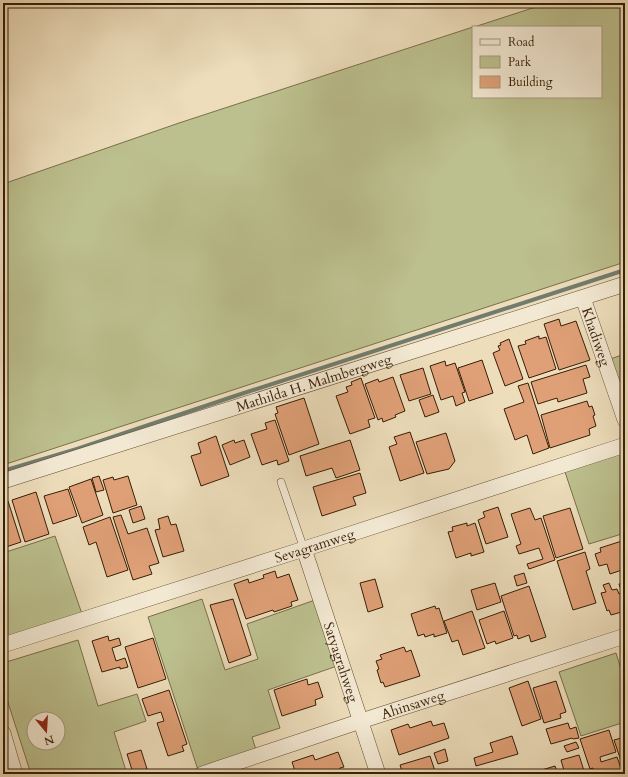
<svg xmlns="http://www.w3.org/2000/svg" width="628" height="777" font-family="Cardo,serif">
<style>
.green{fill:#bcc08e;stroke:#7a6f4a;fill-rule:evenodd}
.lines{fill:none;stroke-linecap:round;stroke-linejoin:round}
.stream{stroke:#727c6e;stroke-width:4}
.building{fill:#e0a077;stroke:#371e06}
.service-casing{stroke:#644e33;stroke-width:8}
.minor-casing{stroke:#644e33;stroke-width:16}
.service{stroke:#f3e9d3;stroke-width:7}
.minor{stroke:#f3e9d3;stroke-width:15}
.labels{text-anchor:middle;stroke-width:3;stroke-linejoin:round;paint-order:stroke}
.street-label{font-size:14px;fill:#371e06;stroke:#f3e9d3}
</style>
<rect width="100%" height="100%" fill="#edddbb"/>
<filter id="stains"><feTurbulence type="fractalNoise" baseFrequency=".005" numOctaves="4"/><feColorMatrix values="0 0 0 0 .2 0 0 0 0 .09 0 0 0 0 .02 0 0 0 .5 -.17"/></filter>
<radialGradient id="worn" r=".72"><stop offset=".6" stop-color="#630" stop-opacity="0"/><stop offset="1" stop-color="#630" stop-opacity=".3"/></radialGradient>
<g class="green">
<path d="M548,3h77v259l-622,203v-281l176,-61 294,-96v70h128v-70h-127z"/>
<path d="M625,354v52l-15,-47z"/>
<path d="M624,451l1,4v78l-36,11 -24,-72z"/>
<path d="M55,536l27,78 -79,26v-87z"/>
<path d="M202,599l23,71 33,-11 -11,-35 68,-24 22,66 -69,24 12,38 -28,9 4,13 -58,20 -50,-153z"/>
<path d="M78,640l20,66 39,-12 9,27 -32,11 13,42h-96l-28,-87v-24zM34,719h24v24h-24z"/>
<path d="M616,653l9,29v40l-44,14 -22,-64z"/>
</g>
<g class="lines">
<path class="stream" d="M3,471l74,-22 164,-55 384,-124"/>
</g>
<g class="building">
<path d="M559,319l2,7 15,-5 14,39 -31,10 -15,-46z"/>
<path d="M539,336v3l7,-2 10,32 -27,9 -11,-32 8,-2 -1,-3z"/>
<path d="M509,339l14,40 -18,7 -12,-33 7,-3 -2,-4 3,-1 -1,-2z"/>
<path d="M482,360l11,33 -24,8 -11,-33z"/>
<path d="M445,361l1,5 9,-3 10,29 -3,1 3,9 -9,4 -3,-10 -12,4 -11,-34z"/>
<path d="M586,365l4,12 -7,2 4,14 -29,9 -1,-4 -19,6 -7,-22z"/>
<path d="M423,368l8,26 -22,7 -9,-26z"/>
<path d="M393,377l12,34 -10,4 1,2 -13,5 -1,-4 -4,2 -13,-36 13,-5 1,3z"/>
<path d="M361,378l14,40 -7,2 2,7 -20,7 -14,-38 12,-4 -2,-5 6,-2 -1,-3z"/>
<path d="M528,383l21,65 -16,6 -6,-19 -12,5 -11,-31 20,-7 -6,-16z"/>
<path d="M433,395l6,17 -14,5 -6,-17z"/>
<path d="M304,398l15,46 -30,11 -14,-41 3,-1 -2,-6z"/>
<path d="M587,401l2,6 3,-1 3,9 -2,1 3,10 -7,3 1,6 -40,13 -9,-33z"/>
<path d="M275,420l14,41 -11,4 -1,-5 -15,5 -11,-31 16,-5 -2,-6z"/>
<path d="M410,432l14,41 -24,8 -11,-34 8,-3 -3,-7z"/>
<path d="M446,433l9,28 -6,8 -22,5 -11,-32z"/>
<path d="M216,436l13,40 -28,10 -10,-30 10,-3 -3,-10z"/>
<path d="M234,440l1,3 9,-3 6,17 -20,8 -8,-20z"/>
<path d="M350,440l10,30 -24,8 -4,-10 -26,8 -6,-20z"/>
<path d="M360,473l6,20 -13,4 3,8 -34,11 -9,-29z"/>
<path d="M99,476l5,14 -8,2 -4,-14z"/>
<path d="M128,476l9,29 -24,8 -10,-33 10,-3 1,3z"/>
<path d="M91,479l12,36 -21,8 -13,-36z"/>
<path d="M68,489l9,27 -24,8 -9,-28z"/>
<path d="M36,492l13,42 -24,8 -13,-42z"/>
<path d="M8,501l13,41 -18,6v-45z"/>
<path d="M141,506l4,13 -12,4 -4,-13z"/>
<path d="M498,507l10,30 -22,7 -8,-24 7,-3 -2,-5z"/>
<path d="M530,508l5,12 6,-2 14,42 -26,9 -2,-5 16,-5 -4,-11 -20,6 -3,-8 5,-2 -10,-30z"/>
<path d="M570,508l13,41 -27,9 -13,-42z"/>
<path d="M121,515l7,19 19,-6 12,35 -10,3 3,8 -19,6 -20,-63z"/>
<path d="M168,516l3,9 5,-1 8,27 -21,6 -8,-27 5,-1 -2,-10z"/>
<path d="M110,517l18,53 -21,7 -11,-35 -7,3 -6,-18z"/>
<path d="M467,523v3l8,-3 9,29 -13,4v-3l-15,5 -8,-26 5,-1 -1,-4z"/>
<path d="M625,540v29l-15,5 -3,-10 -8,2 -4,-12 6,-2 -1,-4z"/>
<path d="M585,552l5,17 -4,2 10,32 -23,7 -16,-49z"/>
<path d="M275,571l2,7 12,-4 9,26 -7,2 1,4 -18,6 -1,-2 -27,9 -12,-35 14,-5 1,4 15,-5 -1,-3z"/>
<path d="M524,573l3,10 -10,3 -3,-10z"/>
<path d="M375,579l8,28 -15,5 -8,-29z"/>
<path d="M625,582v21l-6,-19z"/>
<path d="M495,583l6,19 -24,8 -6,-20z"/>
<path d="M609,583l3,7 5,-1 2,5 2,-1 4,11 -2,1 2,6 -14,4 -2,-5 -2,1 -6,-18 5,-1 -3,-7z"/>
<path d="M529,586l17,51 -15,5 -2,-7 -11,4 -1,-4 -3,1 -13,-40z"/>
<path d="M233,599l18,56 -22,8 -19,-58z"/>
<path d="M435,606l1,3 3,-1 8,25 -13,4v-3l-9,3 -1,-3 -6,2 -7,-22z"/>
<path d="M472,611l13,37 -22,7 -5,-15 -6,2 -8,-21z"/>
<path d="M504,611l9,27 -17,6 -1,-3 -8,3 -8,-24z"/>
<path d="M108,636l1,5 10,-3 2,7 -9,3 4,13 9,-3 3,9 -8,2v-2l-18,5 -10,-31z"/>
<path d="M153,638l13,41 -28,9 -13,-41z"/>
<path d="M404,647l2,5 5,-2 9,26 -35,11 -2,-5 -2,1 -4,-13 2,-1 -3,-8 6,-2 -2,-4z"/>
<path d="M307,679l1,6 10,-3 5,15 -8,3 1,5 -34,11 -8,-26z"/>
<path d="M528,681l13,38 -19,7 -13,-38z"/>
<path d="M556,681l10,31 -6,2 1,4 -17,5 -11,-35z"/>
<path d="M169,690l18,54 -5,2 2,5 -16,5 -11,-33 7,-2 -3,-9 -13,4 -6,-17z"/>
<path d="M431,721l2,5 11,-3 5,15 -50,17 -8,-25 17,-6 2,4z"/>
<path d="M568,723l2,6 6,-2 3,11 -6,1 -1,-1 -21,6 -5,-15z"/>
<path d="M609,730l7,22 -16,5 1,5 16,-5 6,17h-28l-2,-6 -3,1 -10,-30z"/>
<path d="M512,736l6,18 -42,12 -2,-8 19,-6 -3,-9z"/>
<path d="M625,737v36l-11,-33z"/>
<path d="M576,742l3,6 -12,4 -3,-6z"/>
<path d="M445,749l3,12 -10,3 -4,-11z"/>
<path d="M141,750l6,19 -14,4 -6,-19z"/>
<path d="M338,752l6,15 -4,1 1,6h-45l-4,-12 21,-7 2,5z"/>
<path d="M579,755l6,19h-20l-4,-14z"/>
<path d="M430,756l6,18h-33l-3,-9z"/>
<path d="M555,766l3,8h-25l-1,-1z"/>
<path d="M280,770l1,4h-14z"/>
</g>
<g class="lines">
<defs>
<path id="service" d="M281,482l23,67"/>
<g id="minor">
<path id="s1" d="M583,298l42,122"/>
<path id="s2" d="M3,481l622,-197"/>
<path id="s3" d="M304,549l74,225"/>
<path id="s4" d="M3,645l301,-96 321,-104"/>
<path d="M3,733l12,41"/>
<path id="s5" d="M202,774l159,-53 264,-85"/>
</g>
</defs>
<use href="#service" class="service-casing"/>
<use href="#minor" class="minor-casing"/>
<use href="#service" class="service"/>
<use href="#minor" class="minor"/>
</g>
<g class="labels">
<g class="street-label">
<text dy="5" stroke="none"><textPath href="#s1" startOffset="41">Khadiweg</textPath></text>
<text dy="5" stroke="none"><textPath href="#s2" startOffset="326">Mathilda H. Malmbergweg</textPath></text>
<text dy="5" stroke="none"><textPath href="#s4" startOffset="327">Sevagramweg</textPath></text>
<text dy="5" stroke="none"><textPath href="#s3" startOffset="119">Satyagrahweg</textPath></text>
<text dy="5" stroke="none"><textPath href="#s5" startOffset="222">Ahinsaweg</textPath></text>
</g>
</g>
<rect width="628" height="777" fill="none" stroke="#edddbb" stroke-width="16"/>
<rect x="4" y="4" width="620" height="769" fill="none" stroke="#371e06" stroke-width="2"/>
<rect x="8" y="8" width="612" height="761" fill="none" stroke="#371e06"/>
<rect x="472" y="26" width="130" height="72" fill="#f3e9d3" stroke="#a89881"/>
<rect x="480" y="39" width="20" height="6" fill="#f3e9d3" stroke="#a89881"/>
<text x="508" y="46" font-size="12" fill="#371e06">Road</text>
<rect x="480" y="56" width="20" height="12" fill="#bcc08e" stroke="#a89881"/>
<text x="508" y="66" font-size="12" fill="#371e06">Park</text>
<rect x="480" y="76" width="20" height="12" fill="#e0a077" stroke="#a89881"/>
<text x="508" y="86" font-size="12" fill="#371e06">Building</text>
<g transform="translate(46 731) rotate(162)"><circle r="19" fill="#f3e9d3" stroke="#a89881"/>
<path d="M0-3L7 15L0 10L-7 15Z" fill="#8f2418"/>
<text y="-6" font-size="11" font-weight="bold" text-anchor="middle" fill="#371e06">N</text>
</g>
<rect width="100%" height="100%" filter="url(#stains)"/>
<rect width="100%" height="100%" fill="url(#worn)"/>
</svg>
